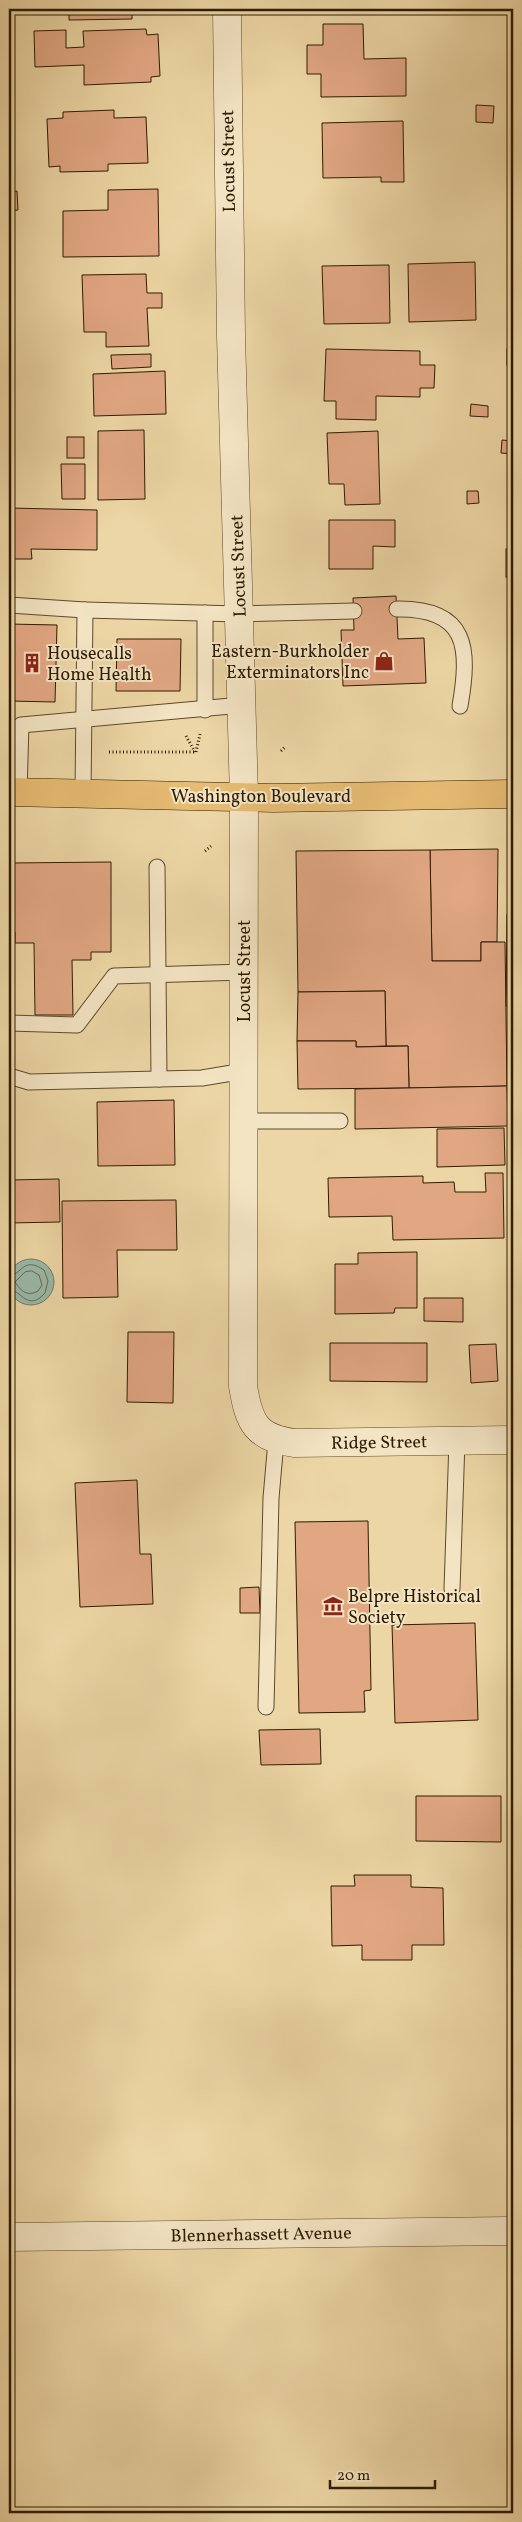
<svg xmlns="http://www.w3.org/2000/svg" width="522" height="2522" font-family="Vollkorn,serif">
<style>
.water{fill:#99b9a9;stroke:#6e7a67}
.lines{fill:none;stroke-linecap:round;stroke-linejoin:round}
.shore{stroke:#636a56;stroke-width:1}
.building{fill:#e1a783;stroke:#2d1c03}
.service-casing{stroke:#5d4a2c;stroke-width:17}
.minor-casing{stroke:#5d4a2c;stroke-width:29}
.tertiary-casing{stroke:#5d4a2c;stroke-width:29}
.primary-casing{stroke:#2d1c03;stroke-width:29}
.path{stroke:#2d1c03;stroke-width:3;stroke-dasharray:1 2.5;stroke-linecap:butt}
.service{stroke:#f3e4c4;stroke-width:15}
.minor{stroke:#f3e4c4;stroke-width:28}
.tertiary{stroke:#f3e4c4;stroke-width:28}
.primary{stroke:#e6bb72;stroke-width:28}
.labels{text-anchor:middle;stroke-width:4;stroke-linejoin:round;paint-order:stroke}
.street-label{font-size:18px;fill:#2d1c03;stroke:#f3e4c4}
.poi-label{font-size:18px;fill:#2d1c03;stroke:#f3e4c4;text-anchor:start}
</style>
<rect width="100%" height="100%" fill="#edd6a5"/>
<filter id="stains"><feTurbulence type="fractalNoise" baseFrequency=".004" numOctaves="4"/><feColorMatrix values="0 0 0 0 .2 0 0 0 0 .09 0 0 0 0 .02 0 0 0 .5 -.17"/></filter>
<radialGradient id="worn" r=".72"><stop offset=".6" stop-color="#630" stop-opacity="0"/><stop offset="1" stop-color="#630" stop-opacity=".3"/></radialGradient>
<circle class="water" cx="31" cy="1282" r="23"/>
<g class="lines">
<g class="shore">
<path d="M32,1271l7,4 3,10 -4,6c-11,6 -17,0 -23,-9l10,-10z"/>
<path d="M9,1276c14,-2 14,-20 35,-6l4,11 -3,12c-17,19 -23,-2 -36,-4"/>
</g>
</g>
<g class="building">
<path d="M69,9h63v10l-63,1z"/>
<path d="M323,24h40l1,35 42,-1v38l-85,1v-23h-14v-29h16z"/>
<path d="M146,29l1,6 11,-1 2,42 -9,1v5l-67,3v-20l-49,2 -1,-36 32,-1v18l18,-1 -1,-16z"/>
<path d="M476,105l18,1 -1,17 -17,-1z"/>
<path d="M114,110v8l32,-1 2,46 -40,1v7l-48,1v-6l-11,1 -2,-48 16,-1v-6z"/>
<path d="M403,121l1,61h-23v-5l-58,1 -1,-55z"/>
<path d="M158,189l1,67 -96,1v-46l45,-1v-20z"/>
<path d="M17,191l1,19 -9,1v-19z"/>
<path d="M475,262l1,58 -67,2 -1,-58z"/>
<path d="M389,265l1,58 -66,1 -2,-58z"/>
<path d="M146,274l1,19h15v15h-15l2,38 -43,1v-15h-22l-2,-57z"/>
<path d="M326,349l94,2v14h15l-1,23h-14v9l-44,-1v24l-40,-1v-18h-12z"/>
<rect x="507" y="349" width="6" height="16"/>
<path d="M151,354v13l-39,2 -1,-14z"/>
<path d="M165,371l1,43 -72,2 -1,-42z"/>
<path d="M471,404l17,2v11l-18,-1z"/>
<path d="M144,430l1,69 -47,1v-69z"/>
<path d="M378,431l2,73 -35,1 -1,-21h-15l-2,-51z"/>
<rect x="67" y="437" width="17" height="21"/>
<path d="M502,440l11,1v13l-12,-1z"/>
<path d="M61,464h24v35h-23z"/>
<path d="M467,491h11l1,12 -12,1z"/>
<path d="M9,508l88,2v40l-66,-1 1,10h-18v20h-5z"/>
<path d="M329,520h66v27l-22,-1v23h-44z"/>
<rect x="506" y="549" width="7" height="28"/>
<path d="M396,596l2,43 26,-1 2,45 -83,3 -2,-56h13l-1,-32z"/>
<path d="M9,624l48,1 -2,77 -46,-1z"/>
<path d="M117,639h64l-1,52h-64z"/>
<path d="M498,849l-1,93h-16v19h-49l-2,-111z"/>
<path d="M430,850l2,111h49v-19h24l2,144 -98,2 -1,-42h-22l-1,-55 -87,1 -2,-141z"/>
<path d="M111,862v90h-20v8h-19l1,55h-38l-1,-72h-19v-11h-6v-69z"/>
<path d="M507,914h6v92h-7z"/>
<path d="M385,991l1,55 -30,1v-6h-59l1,-49z"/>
<path d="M297,1041h59v6l52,-1 1,42 -111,1z"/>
<path d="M507,1086l1,40 -153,3v-40z"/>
<path d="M174,1100l1,65 -77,1 -1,-64z"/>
<path d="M504,1128l1,37 -68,2v-38z"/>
<path d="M485,1173h18l1,65 -111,2 -1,-24 -63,1 -1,-39 95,-2v7l31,-1 1,10h31z"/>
<path d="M59,1179l1,43 -51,1v-43z"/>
<path d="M176,1200l1,50h-60l1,47 -55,1 -1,-97z"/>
<path d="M417,1252v56h-22l-1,5 -59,1v-50h23v-11z"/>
<path d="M510,1297h3v44h-2z"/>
<path d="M424,1298h39v24l-39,-1z"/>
<path d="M128,1332h46l-1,71 -46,-1z"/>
<path d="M330,1343h97v39l-97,-1z"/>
<path d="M496,1344l2,37 -27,2 -2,-38z"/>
<path d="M137,1480l3,74h11l2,50 -73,3 -5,-124z"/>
<path d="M368,1521l3,169 -7,1 1,21 -66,1 -4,-191z"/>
<path d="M259,1587l1,26h-20v-25z"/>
<path d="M475,1623l3,97 -83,3 -3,-98z"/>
<path d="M320,1729l1,35 -60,1 -2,-35z"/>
<path d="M416,1796h85v46l-85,-1z"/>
<path d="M354,1875h57v12l32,1 1,57h-32v15h-50v-15l-30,1 -1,-60h24z"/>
</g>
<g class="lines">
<defs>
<g id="service">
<path d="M9,605l76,5"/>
<path d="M397,609c71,-1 73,39 63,97"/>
<path d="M205,710v-97"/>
<path d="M19,792l2,-67 221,-20"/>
<path d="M83,794l2,-184 154,4 115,-3"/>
<path d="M157,867l2,212"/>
<path d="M9,1023l68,2 37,-49 130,-4"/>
<path d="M9,1076l20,6 173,-4 42,-7"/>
<path d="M244,1121h96"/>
<path d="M452,1589l5,-148"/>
<path d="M266,1707l5,-209 5,-57"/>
</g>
<path id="minor" d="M227,9l4,327 13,461 -1,589c6,37 13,52 52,57l218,-3"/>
<path id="tertiary" d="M9,2237l504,-6"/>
<path id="primary" d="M9,792l264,6 240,-4"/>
</defs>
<use href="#service" class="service-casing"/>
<use href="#minor" class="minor-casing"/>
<use href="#tertiary" class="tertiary-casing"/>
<use href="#primary" class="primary-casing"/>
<g class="path">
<path d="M186,736l9,16"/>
<path d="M281,751l4,-4"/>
<path d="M109,752h87"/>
<path d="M196,752l4,-18"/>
<path d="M205,851l6,-5"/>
</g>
<use href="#service" class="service"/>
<use href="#minor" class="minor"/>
<use href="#tertiary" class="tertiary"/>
<use href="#primary" class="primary"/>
</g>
<defs>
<symbol id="shop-bare" viewBox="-9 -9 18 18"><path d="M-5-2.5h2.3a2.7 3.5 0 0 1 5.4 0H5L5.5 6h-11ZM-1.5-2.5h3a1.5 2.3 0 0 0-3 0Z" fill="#8f2418" stroke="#f3e4c4" stroke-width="2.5" paint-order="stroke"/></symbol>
<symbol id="building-bare" viewBox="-9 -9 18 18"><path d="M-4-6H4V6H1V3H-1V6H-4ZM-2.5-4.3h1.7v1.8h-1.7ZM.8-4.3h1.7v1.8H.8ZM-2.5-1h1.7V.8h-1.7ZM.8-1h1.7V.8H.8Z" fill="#8f2418" stroke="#f3e4c4" stroke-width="2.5" paint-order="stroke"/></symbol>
<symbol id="museum-bare" viewBox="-9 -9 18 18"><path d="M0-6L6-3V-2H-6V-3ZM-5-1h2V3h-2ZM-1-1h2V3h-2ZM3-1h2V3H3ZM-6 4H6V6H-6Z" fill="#8f2418" stroke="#f3e4c4" stroke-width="2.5" paint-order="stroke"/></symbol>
</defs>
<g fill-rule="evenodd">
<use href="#shop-bare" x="370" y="647" width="28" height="28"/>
<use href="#building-bare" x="18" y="649" width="28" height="28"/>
<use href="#museum-bare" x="319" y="1592" width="28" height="28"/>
</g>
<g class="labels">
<g class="street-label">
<text transform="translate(228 161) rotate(-91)" y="6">Locust Street</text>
<text transform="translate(238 566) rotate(-92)" y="6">Locust Street</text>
<text x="261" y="802">Washington Boulevard</text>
<text transform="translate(244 971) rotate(-90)" y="6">Locust Street</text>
<text transform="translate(379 1442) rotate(-1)" y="6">Ridge Street</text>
<text transform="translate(261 2234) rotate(-1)" y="6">Blennerhassett Avenue</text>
</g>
<g class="poi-label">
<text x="369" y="657" text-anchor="end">Eastern-Burkholder<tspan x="369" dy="21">Exterminators Inc</tspan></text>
<text x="47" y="659">Housecalls<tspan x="47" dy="21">Home Health</tspan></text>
<text x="348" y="1602">Belpre Historical<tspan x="348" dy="21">Society</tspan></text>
</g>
</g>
<rect width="522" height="2522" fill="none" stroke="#edd6a5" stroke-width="30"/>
<rect x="10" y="10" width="502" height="2502" fill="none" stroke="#2d1c03" stroke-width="2.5"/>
<rect x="15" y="15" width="492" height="2492" fill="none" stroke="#2d1c03"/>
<path d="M330 2480v8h105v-8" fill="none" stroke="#2d1c03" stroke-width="2.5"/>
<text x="337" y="2480" font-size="15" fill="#2d1c03" stroke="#f3e4c4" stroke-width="4" paint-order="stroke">20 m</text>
<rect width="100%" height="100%" filter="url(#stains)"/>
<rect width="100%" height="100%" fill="url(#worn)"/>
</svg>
